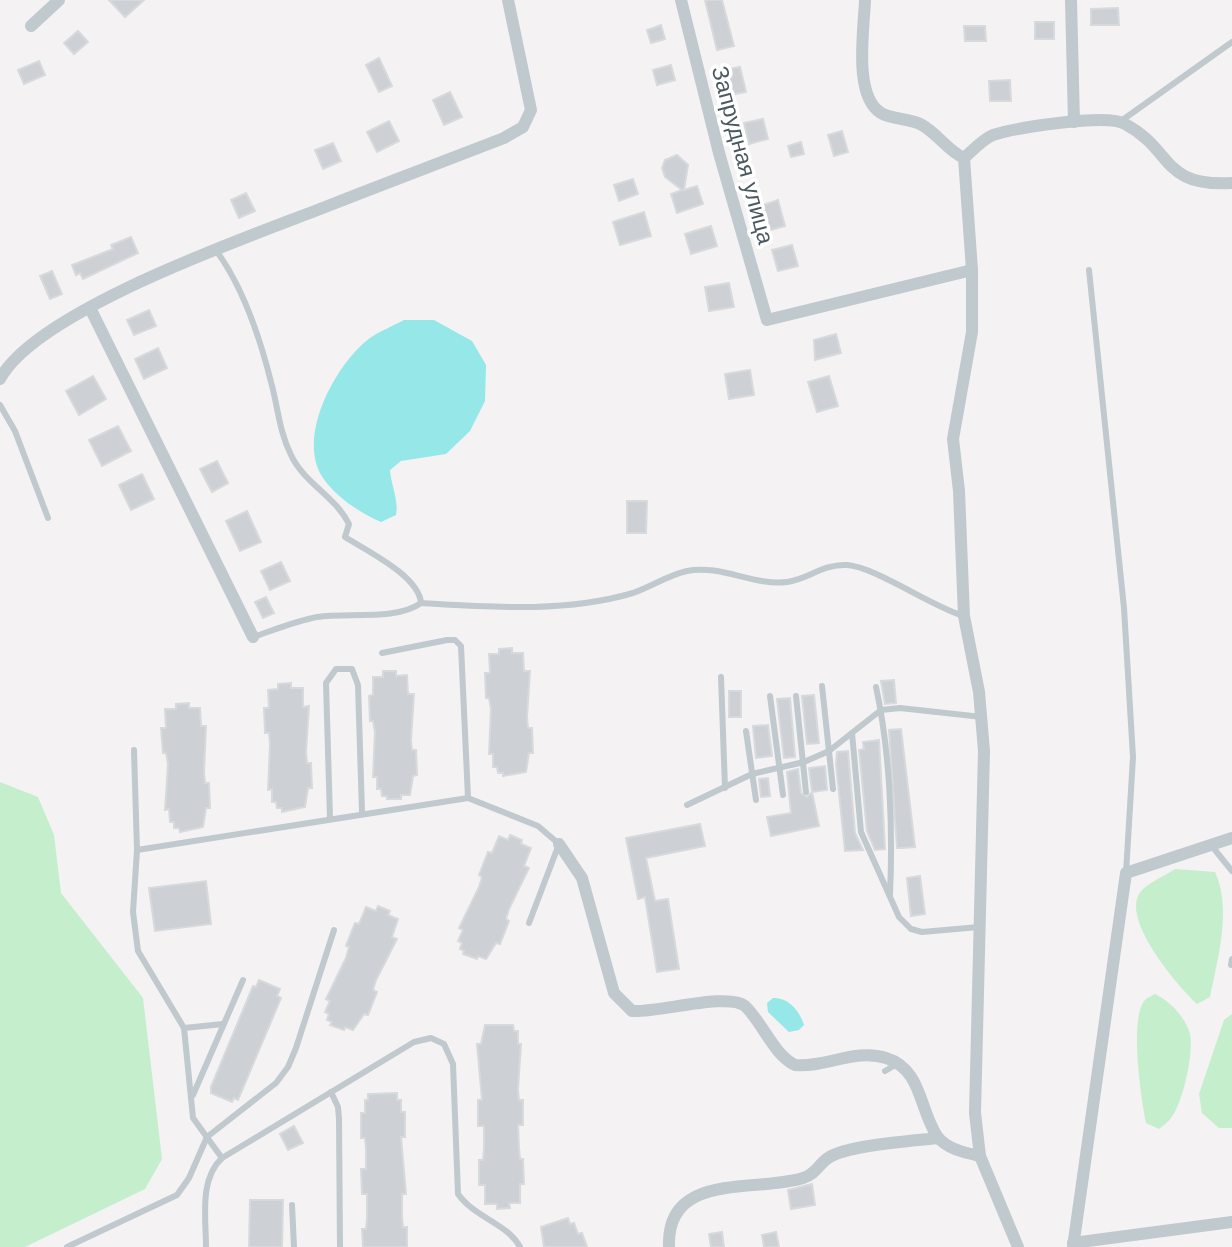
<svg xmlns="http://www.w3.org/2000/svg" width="1232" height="1247" font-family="Arial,sans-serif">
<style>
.green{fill:#c5eecd}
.water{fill:#95e7e8}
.building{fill:#cdd0d4;stroke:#d7dadd;stroke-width:2}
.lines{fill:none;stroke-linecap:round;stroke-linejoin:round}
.lane{stroke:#bfc9ce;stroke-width:6}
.street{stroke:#bfc9ce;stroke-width:12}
.labels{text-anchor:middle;stroke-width:7;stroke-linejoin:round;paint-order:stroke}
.street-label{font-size:23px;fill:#4b595f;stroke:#fff}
</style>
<rect width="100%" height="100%" fill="#f4f2f3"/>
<g class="green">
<path d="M0,782l38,15 16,38 7,58 82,105 19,161 -17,30 -120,58h-25z"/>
<path d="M1175,869l40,3c17,37 3,85 -5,125l-13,7c-20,-19 -74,-82 -58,-110 6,-10 26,-18 36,-25z"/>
<path d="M1155,994c15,7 31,24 35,40 4,19 -7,69 -19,84 -3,4 -8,8 -12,11l-13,-6c-5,-24 -17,-105 -1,-123 3,-3 7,-4 10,-6z"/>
<path d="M1232,1014v114h-13l-17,-15 -3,-19 25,-74z"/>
</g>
<g class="water">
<path d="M404,320h30l38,21 14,24 -1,36 -15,30 -24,23 -45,7 -11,9c1,15 9,31 6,45l-15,7c-22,-9 -56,-32 -64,-56 -14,-41 21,-104 53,-128 10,-7 23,-12 34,-18z"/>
<path d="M773,998c16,-1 27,14 31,27l-5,5 -10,2 -21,-20 -1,-9z"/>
</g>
<g class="building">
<path d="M109,0h35l-19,17z"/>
<path d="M705,0h17l12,46 -17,4z"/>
<path d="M1118,8l1,17h-28v-16z"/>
<rect x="1035" y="22" width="19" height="17"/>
<path d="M661,25l4,14 -14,4 -4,-13z"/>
<path d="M964,26h21l1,15h-21z"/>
<path d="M78,31l10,11 -14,12 -10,-11z"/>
<path d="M379,58l13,28 -13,6 -13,-27z"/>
<path d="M39,61l6,14 -21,9 -6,-14z"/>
<path d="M671,65l4,15 -18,5 -4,-15z"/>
<path d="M740,67l6,25 -16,3 -6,-25z"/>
<path d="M1010,80l1,21h-21l-1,-20z"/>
<path d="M450,92l12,25 -18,8 -11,-25z"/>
<path d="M763,119l5,20 -19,5 -5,-21z"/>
<path d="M389,121l10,20 -22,11 -10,-20z"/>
<path d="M842,131l6,21 -14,4 -6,-21z"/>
<path d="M801,142l3,12 -13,3 -3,-11z"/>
<path d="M333,143l8,18 -18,8 -8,-19z"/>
<path d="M677,155l11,10 -4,25 13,-4 6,18 -26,9 -6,-19 11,-4 -17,-13 -3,-9 3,-8z"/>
<path d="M633,179l5,15 -19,7 -5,-16z"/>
<path d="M246,193l9,18 -16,7 -8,-18z"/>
<path d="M778,200l7,26 -18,5 -7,-25z"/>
<path d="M644,212l7,24 -31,9 -7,-23z"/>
<path d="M711,226l6,20 -26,8 -6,-20z"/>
<path d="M131,237l7,16 -55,26 -3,-6 -4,2 -4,-10 41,-16 -2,-4z"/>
<path d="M792,245l6,21 -20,5 -6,-21z"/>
<path d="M52,271l10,23 -12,5 -10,-23z"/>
<path d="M729,283l5,24 -25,4 -4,-24z"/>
<path d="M149,310l7,16 -22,9 -7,-15z"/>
<path d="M836,334l5,19 -26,7 -1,-20z"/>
<path d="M158,348l9,20 -23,11 -9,-20z"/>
<path d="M750,370l4,25 -25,4 -4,-25z"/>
<path d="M93,376l13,23 -27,16 -13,-24z"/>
<path d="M829,376l9,30 -21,6 -9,-30z"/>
<path d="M118,426l13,25 -29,15 -13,-26z"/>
<path d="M217,461l11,22 -16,9 -12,-23z"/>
<path d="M142,474l12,25 -23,11 -12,-25z"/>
<path d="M627,501h20l-1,32h-19z"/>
<path d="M247,511l14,31 -21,9 -14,-30z"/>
<path d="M281,562l9,19 -20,9 -9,-19z"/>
<path d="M266,597l8,16 -11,5 -8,-16z"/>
<path d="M512,648v5h11l1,18h6l-3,46 1,11h4l1,25h-4l-3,19 -23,4v-3h-5l-1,-6h-4v-13h-4l2,-45 -2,-11h-3l-1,-25h5l-1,-19h10v-5z"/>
<path d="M383,671h13v5l11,-1 1,19h6l-3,46 1,10h4l1,25 -4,1 -3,19h-9v4h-14v-3h-5l-1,-7h-4v-12h-4l2,-45 -2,-11h-3l-1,-25 4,-1v-18h10z"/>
<path d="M894,680l2,23 -11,1 -4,-23z"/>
<path d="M291,683v5h12v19l6,-1 -3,46 1,11h4l1,25h-4l-3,19 -23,5v-4h-5l-1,-6h-4v-13l-4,1 2,-46 -1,-11h-4l-1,-25h5l-1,-18 10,-1v-5z"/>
<rect x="729" y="691" width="12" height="26"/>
<path d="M814,695l5,48 -12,1 -5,-48z"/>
<path d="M790,698l5,59 -11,1 -7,-59z"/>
<path d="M189,703v5h11l1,18h5l-2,46 1,11h4l1,25h-4l-3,19 -23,5 -1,-4h-5v-6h-4l-1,-13 -4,1 3,-46 -2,-11h-3l-2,-25h5l-1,-19h11v-5z"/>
<path d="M768,725l4,31 -16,2 -3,-32z"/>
<path d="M901,729l14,118 -13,1h-5l-8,-118z"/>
<path d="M879,740l6,109 -10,1 -8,-19 -8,-81 5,-1 -1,-7z"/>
<path d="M848,751l7,82 8,17 -18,1 -9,-87 1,-12z"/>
<path d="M825,766l2,24 -15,2 7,34 -48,10 -4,-19 24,-4 -4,-41 11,-3 3,24 6,4 5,-5 -3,-24z"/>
<path d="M768,778l2,18 -9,1 -2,-18z"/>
<path d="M700,824l5,22 -59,12 9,43 13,-2 11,70 -22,3 -12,-75 -7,2 -12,-61z"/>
<path d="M510,835l12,5 -1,4 10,4 -7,18 5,2 -20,41 -3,10 3,2 -9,23 -4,-1 -10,16 -8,-3 -1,3 -14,-5 1,-3 -4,-2 2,-6 -4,-2 5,-11 -4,-2 20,-41 3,-10 -3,-2 9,-23 4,1 7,-17 9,4z"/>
<path d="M920,876l5,38 -14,2 -4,-38z"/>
<path d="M206,881l5,43 -56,7 -6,-43z"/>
<path d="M378,906l12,5 -2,4 10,4 -6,18 5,2 -21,41 -3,10 4,2 -9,23 -4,-1 -11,16 -8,-3 -1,3 -14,-5 2,-3 -5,-2 2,-6 -4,-2 5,-11 -4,-2 20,-41 3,-11 -3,-1 9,-23 4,1 7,-17 10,4z"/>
<path d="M259,980l21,9 -3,7 4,2 -43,102 -4,-2 -2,4 -21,-9v-6l42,-101 3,1z"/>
<path d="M485,1025h28l1,6h4v13h3l-3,45 1,11h4v25h-5l1,23 1,11h3l1,25h-4v19h-11l1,5 -13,1v-5h-12v-19h-6v-25h4l1,-11v-23h-6v-26h4l-5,-56h4z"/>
<path d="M397,1093v7h4v12h4v25h-4l5,57h-4v23l1,10h4v20h-44l-1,-18h4l1,-11v-24h-5l-1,-25h5v-20l-1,-11h-4v-25h4v-13h3v-6z"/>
<path d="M294,1126l9,17 -15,7 -8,-16z"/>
<path d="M812,1184l3,21 -24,4 -3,-19z"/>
<path d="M250,1200h33l-1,47h-33z"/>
<path d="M568,1218l2,6 4,-1 4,11 4,-1 5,14h-43l-3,-20z"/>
<path d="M722,1232l2,15h-13l-2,-13z"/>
<path d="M776,1232l3,15h-15l-2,-12z"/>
</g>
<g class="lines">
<g class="lane">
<path d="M1121,121l111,-79"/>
<path d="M215,249c28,37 45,89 56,133 7,25 8,49 20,73 13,28 44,41 58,69l-4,13c22,14 74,39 76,66 -25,18 -74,9 -104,14 -21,4 -43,13 -64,20"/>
<path d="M1089,270l35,338 9,149 -7,116"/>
<path d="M0,405l15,26 33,87"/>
<path d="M421,603c69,4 144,10 212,-10 18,-6 35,-18 54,-22 34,-7 66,15 100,11 22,-3 35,-18 60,-17 29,2 85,42 117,51"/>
<path d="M382,653l65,-13h8l6,6 7,152 70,28 21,18 -30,79"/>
<path d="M721,677l4,111"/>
<path d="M822,686l11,103"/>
<path d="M876,687c14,64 17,141 14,207"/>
<path d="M770,696l13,99"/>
<path d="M796,696l10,96"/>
<path d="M746,731l10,69"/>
<path d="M852,733l9,99 38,85 12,12 11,3 57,-5"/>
<path d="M134,750l3,100 -4,62 5,39 46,77 9,90 29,40"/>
<path d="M687,805l65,-31 52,-12 25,-11 52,-41 19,-2 82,9"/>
<path d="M330,818l-4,-135 10,-14h16l6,16 4,127"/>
<path d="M1211,845l21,26"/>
<path d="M137,850l331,-52"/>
<path d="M1231,965l1,-6"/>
<path d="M184,1028l39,-4"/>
<path d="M885,1071l12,-7"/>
<path d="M331,1092l7,15 1,12 1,128"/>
<path d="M193,1095l50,-115"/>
<path d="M292,1205l2,42"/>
<path d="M67,1247l110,-52 12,-17 18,-41 69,-54 12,-16 8,-19 38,-118"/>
<path d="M206,1247c0,-29 -7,-68 16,-89l192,-116 17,-4 13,6 9,20 5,130c17,24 50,30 62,53"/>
</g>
<g class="street">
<path d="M681,0l38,153 48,167 205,-50"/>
<path d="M865,0c-1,29 -12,96 16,113 12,7 29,5 41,12 16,9 26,26 42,33"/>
<path d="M1071,0l3,122"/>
<path d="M31,26l28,-26"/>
<path d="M964,158l8,112v62l-19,107 6,52 5,125 15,76 5,59 -9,362 5,43 38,91"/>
<path d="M964,158c8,-7 19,-19 29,-23 22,-7 114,-22 132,-11 49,26 35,63 107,59"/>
<path d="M90,308l163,329"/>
<path d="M0,379c36,-68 245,-141 320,-170 61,-24 122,-47 184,-71l19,-11 8,-17 -23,-110"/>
<path d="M559,844l23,34 32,115 18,18c25,2 97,-19 113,-5 18,17 28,48 50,59 30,3 61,-17 91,-7 36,11 33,51 51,78 9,13 29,17 43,20"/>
<path d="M1073,1243l159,-21"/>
<path d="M669,1247c-3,-76 86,-54 134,-69 13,-4 15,-13 25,-20 19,-13 85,-17 110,-20"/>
<path d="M1073,1247l53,-374 106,-35"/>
</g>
</g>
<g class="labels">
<g class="street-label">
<text transform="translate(743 155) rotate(75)" y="8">Запрудная улица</text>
</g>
</g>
</svg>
